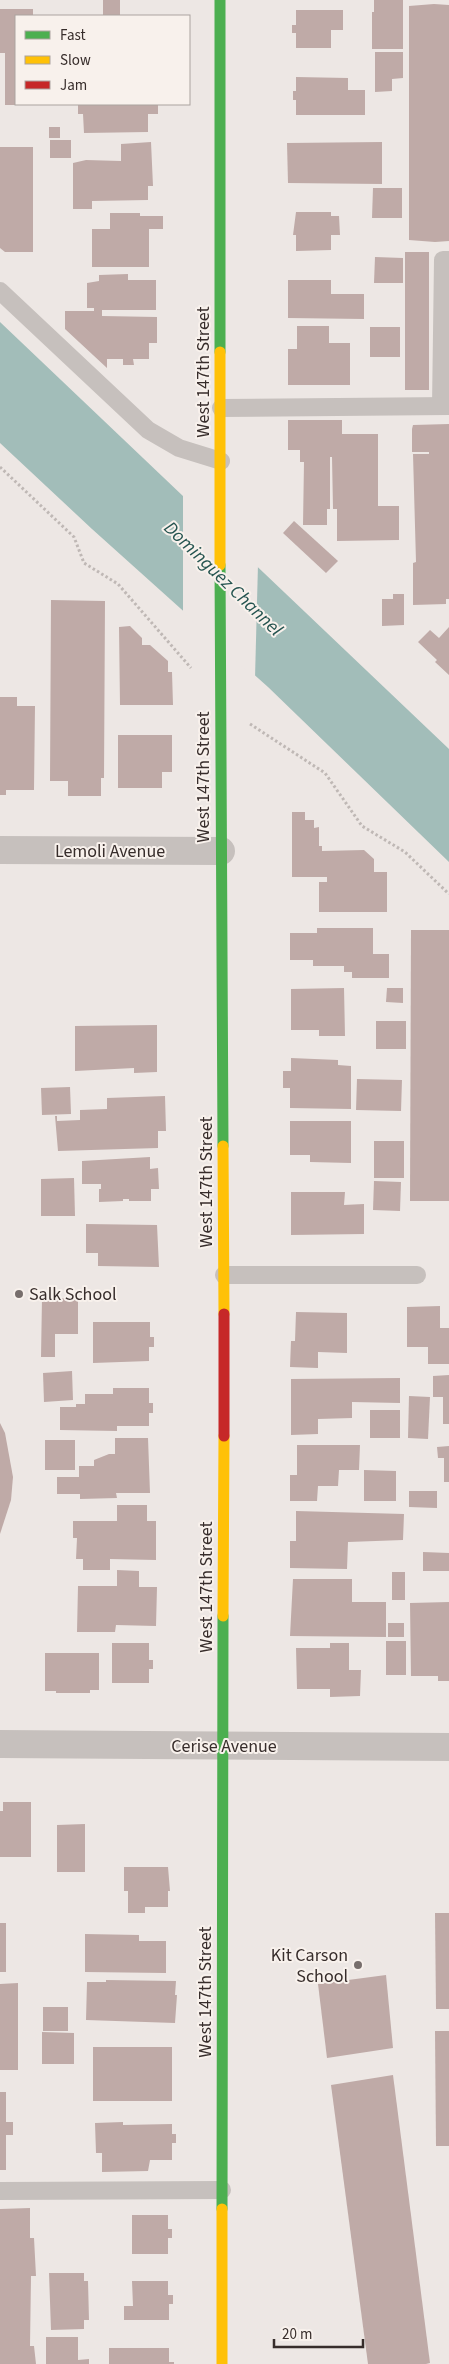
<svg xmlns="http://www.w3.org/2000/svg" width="449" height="2364" font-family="'Source Sans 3',sans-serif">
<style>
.water{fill:#a2bdb9}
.pier{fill:#ede7e4}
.building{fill:#bfaaa7}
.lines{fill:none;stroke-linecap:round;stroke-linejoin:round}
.path{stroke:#bfb8b5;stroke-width:3;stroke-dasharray:2.5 2.5;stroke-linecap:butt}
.lane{stroke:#c6c0bd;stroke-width:18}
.street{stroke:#c6c0bd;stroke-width:28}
.fast{stroke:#4caf50;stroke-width:11}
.slow{stroke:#ffc107;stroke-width:11}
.jam{stroke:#c62828;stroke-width:11}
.poi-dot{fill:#776e6c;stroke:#f8f1ec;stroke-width:2}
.labels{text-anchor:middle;stroke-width:4;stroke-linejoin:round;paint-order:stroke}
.street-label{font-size:18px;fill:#372d2b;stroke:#f8f1ec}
.poi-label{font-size:18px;fill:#372d2b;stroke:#f8f1ec;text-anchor:start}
.water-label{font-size:19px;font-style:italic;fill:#255450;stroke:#f8f1ec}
</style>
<rect width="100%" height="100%" fill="#ede7e4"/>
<path class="water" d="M0,322l449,427v113l-181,-175 -176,-158 -92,-86z"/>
<path class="pier" d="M183,492l75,72 -3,114 -72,-65z"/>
<g class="building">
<rect x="103" y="0" width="17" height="16"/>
<path d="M374,0h29v49h-31v-37h2z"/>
<path d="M434,4l15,1v236l-14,1 -26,-2v-234z"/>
<path d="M0,9h33v7h-17v89h-11v-52h-5z"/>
<path d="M296,10h47v20h-12v18h-35v-15h-4v-8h4z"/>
<path d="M375,52h28v26l-11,1v12l-17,1z"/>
<path d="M296,77l52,1v12h17v25h-69v-15h-3v-9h3z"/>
<path d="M78,104h80v10h-10v18l-64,1 -1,-19h-5z"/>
<rect x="49" y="127" width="11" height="11"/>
<rect x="50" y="140" width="21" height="18"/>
<path d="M151,142l2,44h-5v14l-56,1v8h-19v-46l13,-3 35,1v-17z"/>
<path d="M382,142v42l-94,-1 -1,-40z"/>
<path d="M0,147h33v105h-28l-5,-4z"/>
<path d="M373,188h29v30h-30z"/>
<path d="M296,212h35v4h8l1,19h-9v15l-35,1v-16h-3z"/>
<path d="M110,213h30v3h23v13h-14v38h-57v-38h18z"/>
<rect x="405" y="252" width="24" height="138"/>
<path d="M375,257l28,1v25h-29z"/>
<path d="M128,274v6h28v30h-54v6l55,1v26h-8v16h-16l1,6h-11v-6h-16v9l-42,-39v-18h29v-3h-7v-25l12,-2v-6z"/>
<path d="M288,280h43v14h33v25l-76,-1z"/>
<path d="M297,326h32v17h21v42h-62v-36h9z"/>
<rect x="370" y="327" width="30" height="30"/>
<path d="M288,420h54v14h36v72h21v34l-62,1v-32h-4l-1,-52h-2v52h-3v16h-24l1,-63h-4v-12h-12z"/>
<path d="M449,424v175h-3v5l-33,1v-42l3,-1 -3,-108h16v-2h-17v-23l1,-4z"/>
<path d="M294,521l44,40 -12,12 -43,-40z"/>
<path d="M393,594h11v31l-22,1v-27h11z"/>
<path d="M51,600l54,1 -1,177h-3v18h-33v-15h-18z"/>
<path d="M130,626l12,12v7h8l18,16v11h4l1,33h-53l-1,-78z"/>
<path d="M449,627v48l-14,-13 2,-2 -19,-18 12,-12 9,8z"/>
<path d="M0,697h17v9h18l-1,84h-28v5h-6z"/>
<path d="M118,735h54v37h-10v16h-44z"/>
<path d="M292,812h13v8h9v8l5,-1v19h3v5l42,-1 10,9v13h13v40h-68v-30h8v-5h-35z"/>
<path d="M317,928h56v26h16v24h-37v-6h-8v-6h-31v-6h-23v-27h27z"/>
<path d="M411,930h38v271h-39z"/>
<path d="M344,988l1,48h-26v-6h-28v-41z"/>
<path d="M387,988h16v15l-17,-1z"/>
<rect x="376" y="1021" width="30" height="28"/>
<path d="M157,1025v47l-23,1v-5l-59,3v-45z"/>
<path d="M291,1058l47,2v5l13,1v43l-61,-1v-20h-7v-17h8z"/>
<path d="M357,1079l45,1 -1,31 -45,-1z"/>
<path d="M70,1087l1,27 -29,1 -1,-27z"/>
<path d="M165,1096l1,35h-8v17l-100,3 -3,-35h2v5l23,-1v-10l27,-1v-11z"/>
<path d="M290,1121h61v42l-41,-1v-7h-20z"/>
<rect x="374" y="1141" width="30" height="37"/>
<path d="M150,1157v12l8,-1 1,21h-8v12h-22v-2h-6v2l-24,1v-13h2v-5h-19v-23z"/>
<path d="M74,1178l1,38h-34v-37z"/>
<path d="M374,1181l27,1 -1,29 -27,-1z"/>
<path d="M291,1192h54l-1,13 20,-1v30l-73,1z"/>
<path d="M86,1224l71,1 2,42 -61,-1v-13h-12z"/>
<path d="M42,1298h36v36h-23v23h-14z"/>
<path d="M440,1306v22h9v36h-21v-17h-21v-40z"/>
<path d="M296,1312l51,1v40l-29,-1v16l-28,-1 1,-26h4z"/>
<path d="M93,1322h57v15h4v10h-5v14l-56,2z"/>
<path d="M72,1371l1,29 -29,2 -1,-29z"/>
<path d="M449,1375v49h-6v-27h-10v-21z"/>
<path d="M400,1378v25l-48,-1v16l-34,1v15l-27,1v-56z"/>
<path d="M113,1388h36v15h4v10h-4v13h-32v5l-57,-1v-23h16v-3h9v-10h28z"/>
<path d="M409,1396l21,1 -2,42 -20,-1z"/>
<rect x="370" y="1410" width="30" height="28"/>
<path d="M0,1423l5,10 8,44 -2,23 -11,34z"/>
<path d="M115,1438h33l2,55h-34l1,5 -37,1v-5h-23v-17h22v-11h15v-6l15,-6h6z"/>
<rect x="45" y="1440" width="30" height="30"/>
<path d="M297,1445h63l-1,25h-20l-1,16h-20l-1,15h-27v-26h7z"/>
<path d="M449,1446v36h-5v-24h-6l-1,-11z"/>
<path d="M364,1470l32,1v30h-32z"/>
<path d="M409,1491h28v17l-28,-1z"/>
<path d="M117,1505h30v16h9v39l-46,-1v11h-27v-11h-7l1,-21h-4v-17h44z"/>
<path d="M296,1511l108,3 -1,26 -55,2 -1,27 -57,-1v-27h6z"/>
<path d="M423,1552l26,1v18h-26z"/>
<path d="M117,1570l22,1v16h18l-1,39 -40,-1 -1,7h-38l1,-46h39z"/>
<rect x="392" y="1572" width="13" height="28"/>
<path d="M293,1579h59v23h34v35l-96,-1z"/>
<path d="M449,1602v79h-11v-5h-27l-1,-73z"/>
<rect x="388" y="1623" width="16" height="14"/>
<rect x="386" y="1641" width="20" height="34"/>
<path d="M112,1643h37v17h4v9h-4v14h-37z"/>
<path d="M330,1643h19v27h12l-1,26 -30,1v-8h-33l-1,-41h34z"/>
<path d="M45,1653h54v37h-9v3h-34v-2h-11z"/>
<path d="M3,1802h28v55h-31v-46h3z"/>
<path d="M85,1824v48h-28v-47z"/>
<path d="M124,1867h44l2,24h-2v16h-23v6h-17v-22h-4z"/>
<path d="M435,1913h14v96h-13z"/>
<rect x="0" y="1923" width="6" height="49"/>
<path d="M85,1934l54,1v6h27v32l-81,-1z"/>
<path d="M386,1975l7,73 -66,10 -9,-74z"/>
<path d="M106,1980l70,1 -1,14h2l-2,28 -89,-3 1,-38h19z"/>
<path d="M18,1983v87h-18v-86z"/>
<rect x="43" y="2007" width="25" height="24"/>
<path d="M435,2031h14v115h-13z"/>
<path d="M42,2032l32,1v31h-32z"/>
<rect x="93" y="2047" width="79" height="54"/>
<path d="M393,2075l37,288 -4,1h-58l-37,-279z"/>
<path d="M0,2092h6v30h7v13h-7v35h-6z"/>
<path d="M123,2122v3l49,-1v10h4v9h-4v17h-22l-2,11 -46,1v-19h-6l-1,-30z"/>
<path d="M30,2208v30h4l2,38h-5l-1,70h4l2,18h-36v-155z"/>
<path d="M132,2215h36v14h4v9h-4v16h-36z"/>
<path d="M49,2273h35v8h4l1,39h-5v9l-33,1z"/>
<path d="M132,2281h36v14h5v9h-4v16h-45v-14h9z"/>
<path d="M46,2337h32v23l11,-1v5h-43z"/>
<path d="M109,2348h60v14h5v2h-65z"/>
</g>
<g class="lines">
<g class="path">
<path d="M0,467l74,70 10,26 34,21 73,84"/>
<path d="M250,724l75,49 37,53 43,26 44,42"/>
</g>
<g class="lane">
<path d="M0,291l148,139 31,18 42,13"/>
<path d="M441,406l2,-146h6"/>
<path d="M221,408l228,-2"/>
<path d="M224,1275h193"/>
<path d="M0,2191l222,-1"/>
</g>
<g class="street">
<path d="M0,850l221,1"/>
<path d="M0,1744l449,3"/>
</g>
<g class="fast">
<path d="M220,0v352"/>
<path d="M220,565l3,581"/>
<path d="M222,2209l1,-593"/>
</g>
<g class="slow">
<path d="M220,352v213"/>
<path d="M223,1146l1,168"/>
<path d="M223,1616l1,-180"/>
<path d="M222,2364v-155"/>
</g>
<path class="jam" d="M224,1436v-122"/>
</g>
<g class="poi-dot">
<circle cx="19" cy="1294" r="5"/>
<circle cx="358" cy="1965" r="5"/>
</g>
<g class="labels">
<g class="street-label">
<text transform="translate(203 372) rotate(-90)" y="6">West 147th Street</text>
<text transform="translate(203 777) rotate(-90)" y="6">West 147th Street</text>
<text x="110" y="857">Lemoli Avenue</text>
<text transform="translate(206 1182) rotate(-90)" y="6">West 147th Street</text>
<text transform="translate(206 1587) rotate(-90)" y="6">West 147th Street</text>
<text x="224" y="1752">Cerise Avenue</text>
<text transform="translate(205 1992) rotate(-90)" y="6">West 147th Street</text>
</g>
<g class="poi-label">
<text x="29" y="1300">Salk School</text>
<text x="348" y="1961" text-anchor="end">Kit Carson<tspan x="348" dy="21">School</tspan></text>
</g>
<g class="water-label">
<text transform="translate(224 578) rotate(44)" y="7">Dominguez Channel</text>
</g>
</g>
<rect x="15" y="15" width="175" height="90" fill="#f8f1ec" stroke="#aba39f"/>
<rect x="25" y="31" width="25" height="8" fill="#4caf50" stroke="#aba39f"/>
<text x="60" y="40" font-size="15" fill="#372d2b">Fast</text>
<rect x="25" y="56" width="25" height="8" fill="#ffc107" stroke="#aba39f"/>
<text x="60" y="65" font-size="15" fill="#372d2b">Slow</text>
<rect x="25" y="81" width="25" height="8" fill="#c62828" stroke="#aba39f"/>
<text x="60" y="90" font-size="15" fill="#372d2b">Jam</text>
<path d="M274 2339v8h89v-8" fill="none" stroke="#372d2b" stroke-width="2.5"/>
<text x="282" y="2339" font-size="15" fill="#372d2b" stroke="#f8f1ec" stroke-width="4" paint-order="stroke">20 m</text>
</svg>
